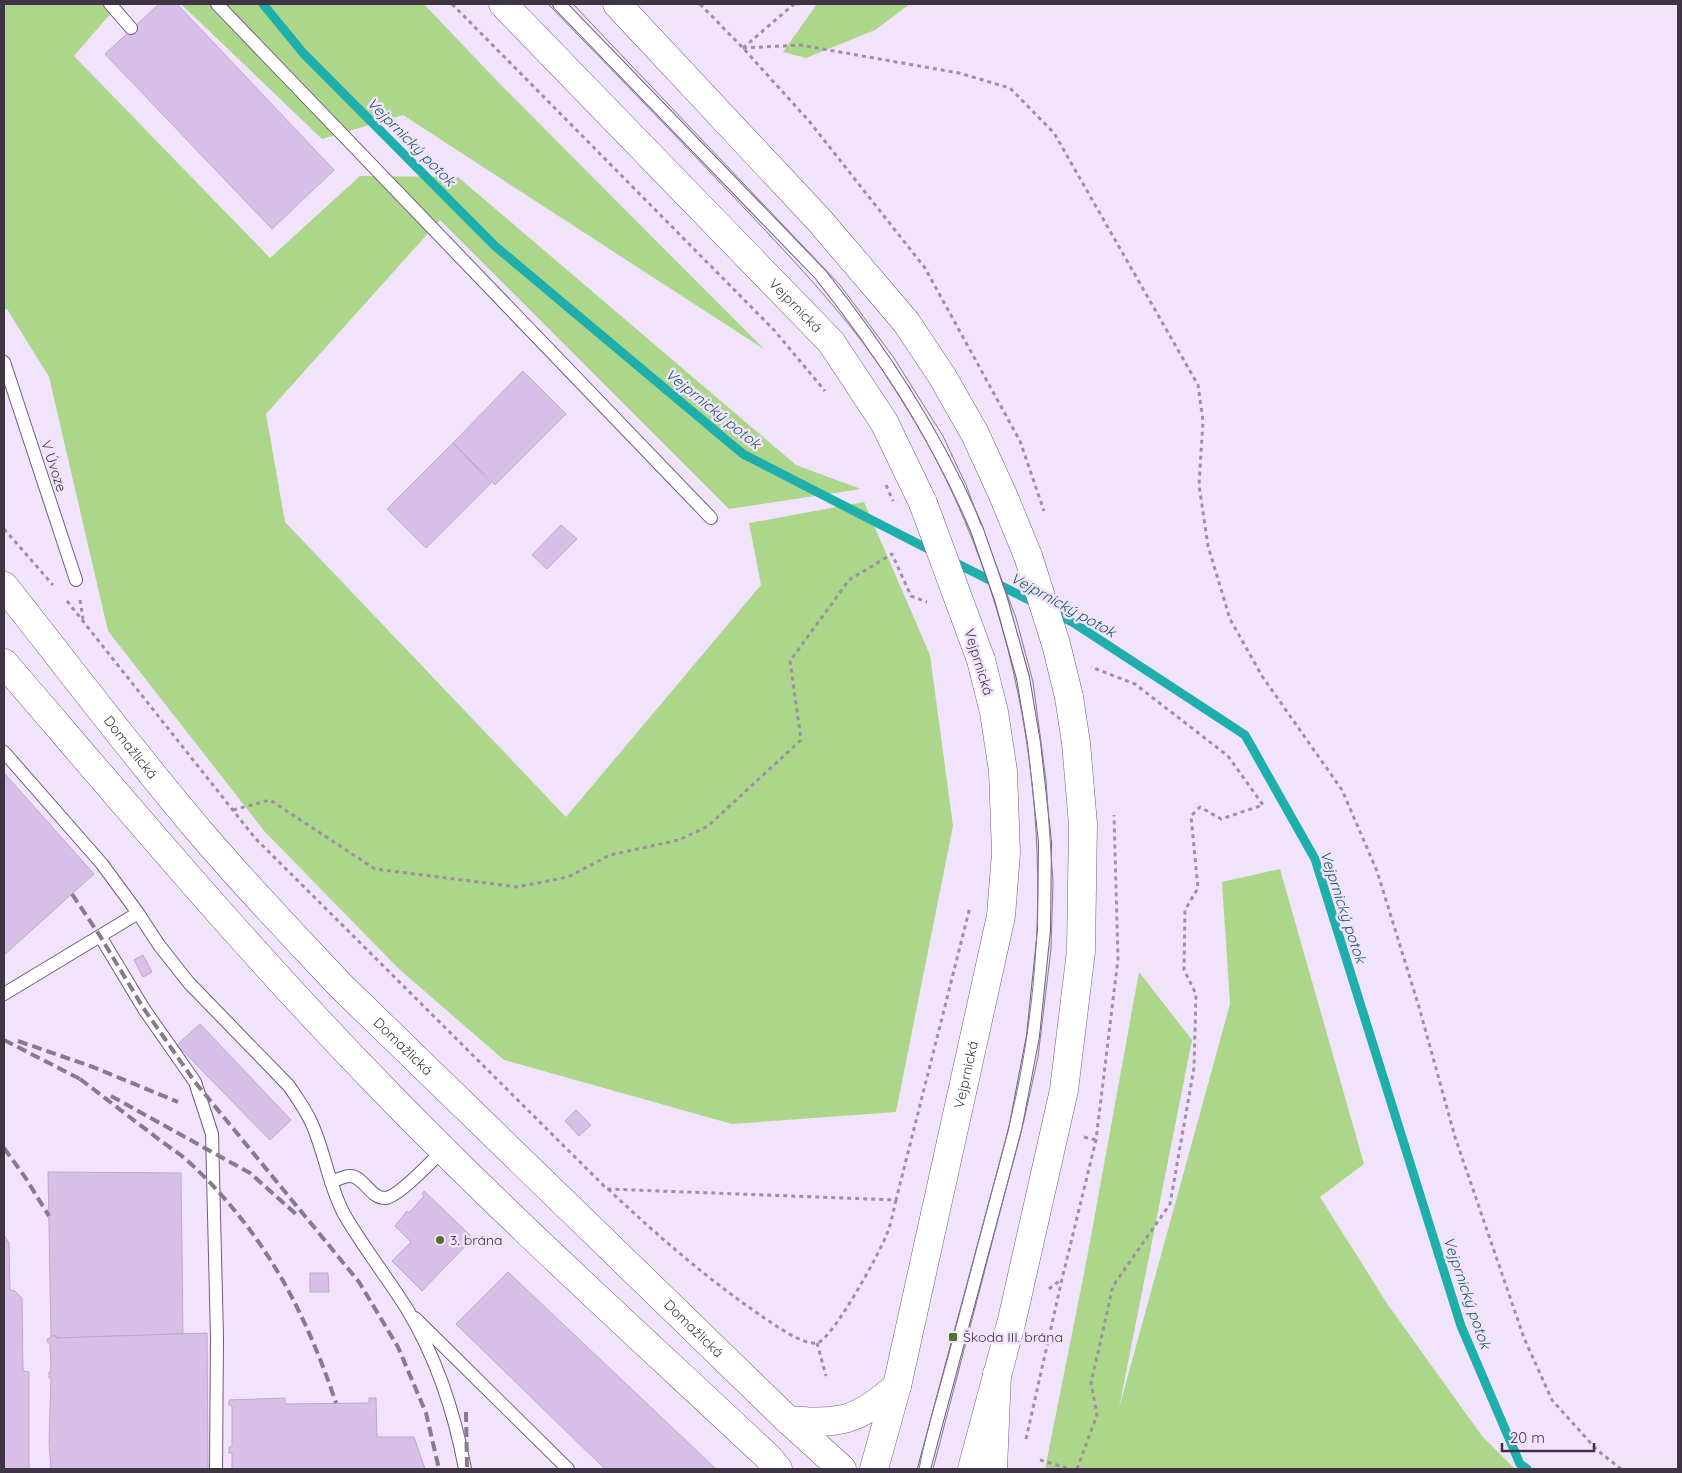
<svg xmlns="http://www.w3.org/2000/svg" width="1682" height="1473" font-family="Quicksand,sans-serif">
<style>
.green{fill:#acd78b}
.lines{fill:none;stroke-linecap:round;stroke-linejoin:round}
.stream{stroke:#1eafac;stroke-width:9}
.building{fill:#d8bfe7;stroke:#bea6cd}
.service-casing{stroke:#725c7f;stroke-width:14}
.secondary-casing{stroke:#725c7f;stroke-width:29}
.primary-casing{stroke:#725c7f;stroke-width:29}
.path{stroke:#9c8fa4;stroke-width:3;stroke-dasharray:4 4;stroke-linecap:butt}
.service{stroke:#fff;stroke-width:12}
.secondary{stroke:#fff;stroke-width:28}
.primary{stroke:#fff;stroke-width:28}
.tram{stroke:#867a8e;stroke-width:1}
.rail{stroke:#867a8e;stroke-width:4;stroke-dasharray:10 5;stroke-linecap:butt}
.service-bridge-casing{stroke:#725c7f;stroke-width:14;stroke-linecap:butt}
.secondary-bridge-casing{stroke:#725c7f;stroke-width:29;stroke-linecap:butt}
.path-bridge{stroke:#9c8fa4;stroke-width:3;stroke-dasharray:4 4;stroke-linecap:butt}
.service-bridge{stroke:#fff;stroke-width:12}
.secondary-bridge{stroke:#fff;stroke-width:28}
.poi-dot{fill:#4e732c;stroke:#f2e3fc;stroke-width:2}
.labels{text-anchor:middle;stroke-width:5;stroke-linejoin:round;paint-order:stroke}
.street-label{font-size:14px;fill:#3e3444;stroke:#f2e3fc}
.poi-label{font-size:14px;fill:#3e3444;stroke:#f2e3fc;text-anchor:start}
.water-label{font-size:15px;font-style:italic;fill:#165e5d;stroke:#f2e3fc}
</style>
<rect width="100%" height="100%" fill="#f2e3fc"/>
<g class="green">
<path d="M4,4h115l-45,52 196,202 90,-82 98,1 338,288 65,24 -132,20 -289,-289 -174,194 19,108 281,295 195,-232 -12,-62 115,-21 66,153 23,171 -57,286 -164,12 -228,-64 -104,-90 -135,-138 -157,-201 -59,-254 -42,-68 -3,1z"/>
<path d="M181,4h243l74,78 267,268 -362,-235 -81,24z"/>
<path d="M817,4h93l-35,26 -69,28 -23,-6z"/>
<path d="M1280,869l84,295 -44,33 68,108 94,131 33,33h-470l42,-211 52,-286 53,68 -73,368 111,-404 -8,-122z"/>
</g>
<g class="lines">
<g class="stream">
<path d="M263,4l40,49 192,193 248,208 191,98"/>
<path d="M950,560l87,44"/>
<path d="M1053,612l21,11 171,112 70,124 146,467 59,138 7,5"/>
</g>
</g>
<g class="building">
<path d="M159,4h18l157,166 -62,59 -167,-175z"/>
<path d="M523,371l43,43 -71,71 -42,-42z"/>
<path d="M453,443l38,40 -65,65 -39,-39z"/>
<path d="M561,525l16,14 -30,30 -15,-14z"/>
<path d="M4,773l90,101 -90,81z"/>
<path d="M143,955l9,17 -9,5 -9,-17z"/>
<path d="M200,1024l91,96 -21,20 -93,-95z"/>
<path d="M576,1110l15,15 -12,11 -14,-15z"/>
<path d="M48,1172l133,1 2,161 -127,4v-2h-5z"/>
<path d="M424,1191l49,47 -51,53 -30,-30 19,-19 -16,-16 12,-15 2,2 15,-17 -2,-2z"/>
<path d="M4,1235l5,8 1,47 5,1 7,7 1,73 6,1v97h-25z"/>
<path d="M508,1272l208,197h-111l-149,-145z"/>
<path d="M310,1273h18l1,19h-19z"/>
<path d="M207,1333l1,136h-157l-2,-26 2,-65h-2v-6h2l-1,-29h-2l-1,-4 3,-1 1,-2h5v2z"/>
<path d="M285,1398v6l84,-1v-5h7l1,39h37l11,32h-193v-16h-3v-6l3,-1v-40l-3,-1v-5z"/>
</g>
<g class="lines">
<defs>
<g id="service">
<path d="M110,4l21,24"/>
<path d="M217,4l494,514"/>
<path d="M559,4l261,270c63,79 118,163 157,256"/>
<path d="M4,362l72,218"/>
<path d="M4,752l98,112 36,49 -38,23"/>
<path d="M138,913l21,32 30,38 100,103c8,12 17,24 23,38 13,29 17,62 32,90 19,33 43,63 63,95 29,48 48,106 58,160"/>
<path d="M4,994l96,-58 44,73 51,73 17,52 5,203 -1,132"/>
<path d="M331,1182c6,-2 13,-6 19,-6 14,0 20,23 36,22 13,-2 46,-37 57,-48"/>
<path d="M415,1318l153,151"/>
<path d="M924,1469l91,-339 18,-94 11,-106 1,-88 -11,-99 -11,-65"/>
</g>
<g id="secondary">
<path id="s1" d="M503,4l328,338 53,80 39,81"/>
<path d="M617,4l203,217 86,101 36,54 33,58 28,61 25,61"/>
<path id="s2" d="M874,1469l23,-83 104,-470 5,-63 -3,-82 -9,-59 -13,-52"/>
<path d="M972,1469l40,-149 52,-230 17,-139 2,-127 -7,-81 -7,-46"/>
</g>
<g id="primary">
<path id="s3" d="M4,586c65,82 128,166 196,246 45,53 93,103 141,154l447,434 54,49"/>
<path d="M4,663c124,144 246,290 379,426 124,128 256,247 385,368l10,12"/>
<path d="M788,1420c51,5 70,1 109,-34"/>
<path d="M993,1469l4,-95"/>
</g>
</defs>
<use href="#service" class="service-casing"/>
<use href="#secondary" class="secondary-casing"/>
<use href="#primary" class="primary-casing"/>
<g class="path">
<path d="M452,4l322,326 51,61"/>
<path d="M700,4l43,44 66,73 116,147 95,173 24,70"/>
<path d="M743,48l57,-3 159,28 51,15 44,45 144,252 5,36 -4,64 9,61 22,73 32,57 80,114 35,81 42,136 36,130 69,201 28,62 45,50 24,19"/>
<path d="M743,48l51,-44"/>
<path d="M4,529l49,56"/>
<path d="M80,600l3,19"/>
<path d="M67,601l188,237 352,351 289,11 74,-293"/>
<path d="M233,810l37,-10 105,69 142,18 51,-10 42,-22 69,-15 29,-14 93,-86 -11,-79 59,-81 43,-26 19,42 16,6"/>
<path d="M1084,1137l12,3"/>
<path d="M608,1189c50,47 98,89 155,128 12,8 39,28 54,26 15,-3 62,-89 69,-107 5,-11 7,-24 10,-36"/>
<path d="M1049,1289l13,-10"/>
<path d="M817,1343l9,33"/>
<path d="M1026,1439l36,-160 34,-139 22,-181 -4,-144"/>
<path d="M1040,1460l30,9"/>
<path d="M1077,1469l20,-54 -6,-32 22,-97 57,-82 24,-136 2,-74 -12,-24 1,-60 13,-22 -7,-72 9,-9 21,12 42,-14 -35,-49 -93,-72 -44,-17"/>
</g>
<use href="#service" class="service"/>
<use href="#secondary" class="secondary"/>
<use href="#primary" class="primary"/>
<g class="tram">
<path d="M548,4c67,69 134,138 200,208 45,48 91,96 129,150 140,199 187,454 147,692 -8,49 -21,96 -34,144 -14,53 -28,106 -42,159 -10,37 -22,75 -29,112"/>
<path d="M573,4l267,281 54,73 49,78 23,49 50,133 17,64 13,98 7,102 -2,67 -13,108 -14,63 -91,349"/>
</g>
<g class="rail">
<path d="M72,894l28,42 44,73 51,73 164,200 39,65 28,66 13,56"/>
<path d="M4,1040l80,41"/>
<path d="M18,1041l75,26 85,35"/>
<path d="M80,1079c24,18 48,37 72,55 12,10 26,18 37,28 74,69 115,146 147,241"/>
<path d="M111,1096l139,77 47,42"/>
<path d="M4,1148l21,29 24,39"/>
<path d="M466,1412l1,57"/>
</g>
<defs>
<path id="service-bridge" d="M977,530l24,69 22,79"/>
<g id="secondary-bridge">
<path d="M923,503l58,157"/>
<path d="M1028,556l28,88 13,53"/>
</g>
</defs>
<use href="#service-bridge" class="service-bridge-casing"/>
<use href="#secondary-bridge" class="secondary-bridge-casing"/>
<path class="path-bridge" d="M886,485l7,16"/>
<use href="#service-bridge" class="service-bridge"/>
<use href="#secondary-bridge" class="secondary-bridge"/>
</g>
<g class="poi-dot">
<circle cx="440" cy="1240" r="5"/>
<rect x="948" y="1332" width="10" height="10" rx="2.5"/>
</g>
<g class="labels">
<g class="street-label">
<text dy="5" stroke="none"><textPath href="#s1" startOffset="420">Vejprnická</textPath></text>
<text transform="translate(54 466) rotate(72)" y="5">V Úvoze</text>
<text transform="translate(979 662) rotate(73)" y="5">Vejprnická</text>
<text dy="5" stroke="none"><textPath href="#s3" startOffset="205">Domažlická</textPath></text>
<text dy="5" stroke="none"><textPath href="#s3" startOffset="610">Domažlická</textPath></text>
<text dy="5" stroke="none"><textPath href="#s2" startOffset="405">Vejprnická</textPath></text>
<text dy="5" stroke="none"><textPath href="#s3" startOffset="1015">Domažlická</textPath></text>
</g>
<g class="poi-label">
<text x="450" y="1245">3. brána</text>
<text x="963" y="1342">Škoda III. brána</text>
</g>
<g class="water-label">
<text transform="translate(411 142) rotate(45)" y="5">Vejprnický potok</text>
<text transform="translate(713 409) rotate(39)" y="5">Vejprnický potok</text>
<text transform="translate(1063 605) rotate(29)" y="5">Vejprnický potok</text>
<text transform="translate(1343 907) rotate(72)" y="5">Vejprnický potok</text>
<text transform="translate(1467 1293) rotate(71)" y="5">Vejprnický potok</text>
</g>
</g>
<rect width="1682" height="1473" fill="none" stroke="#3e3444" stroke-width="10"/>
<path d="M1502 1443v8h92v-8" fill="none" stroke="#3e3444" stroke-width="2.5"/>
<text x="1510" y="1443" font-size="15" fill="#3e3444" stroke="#f2e3fc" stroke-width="4" paint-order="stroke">20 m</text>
</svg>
